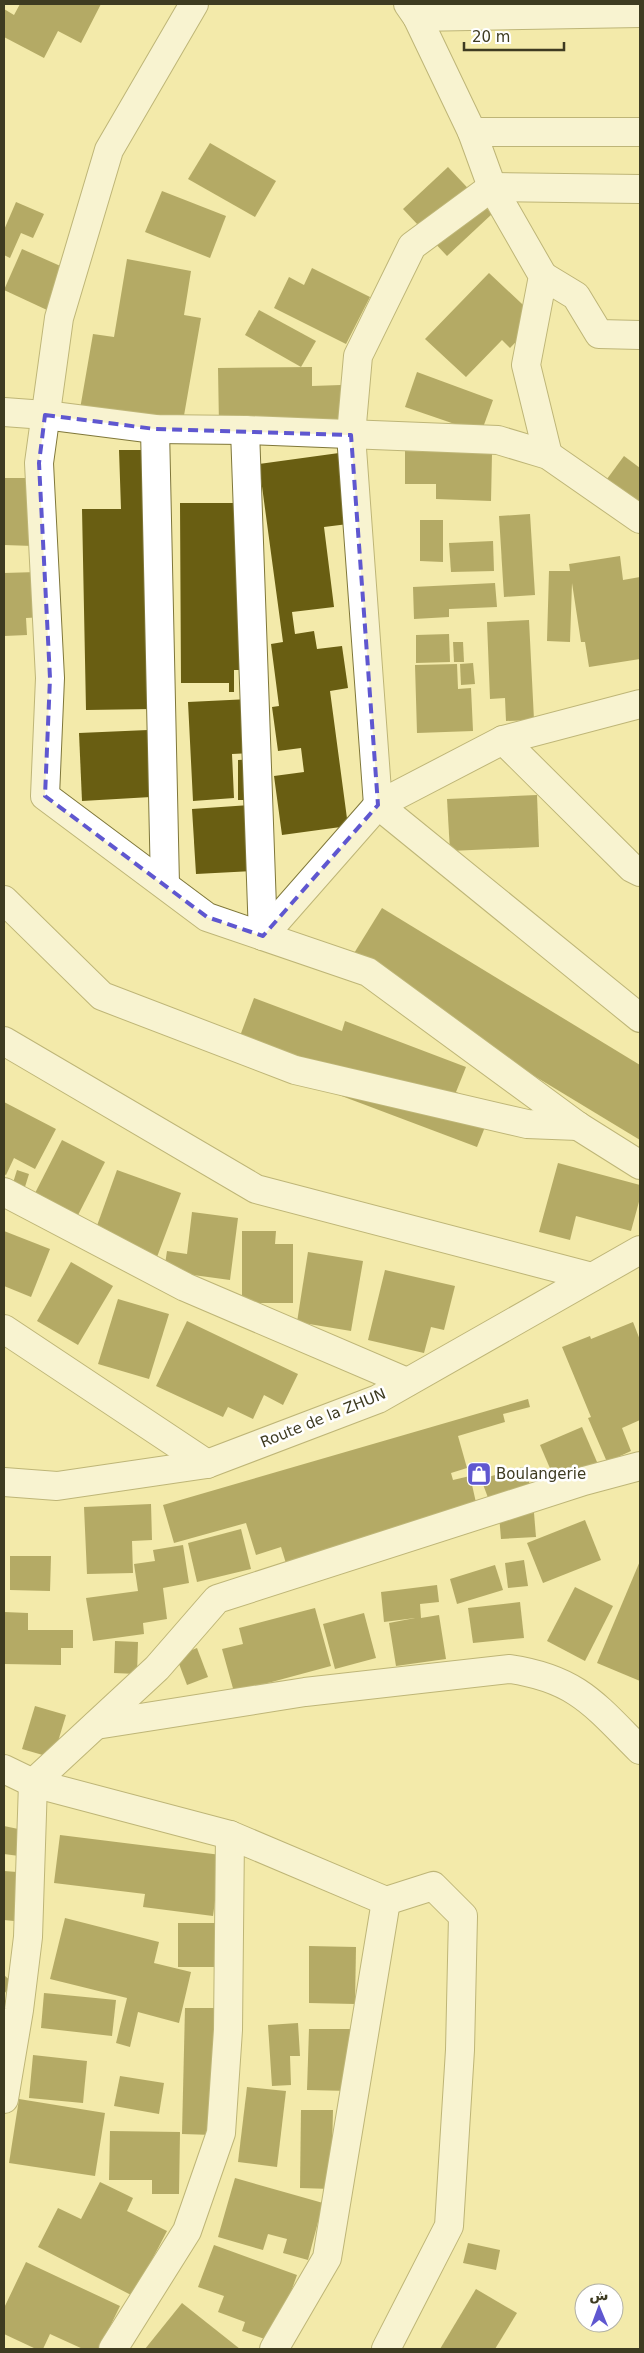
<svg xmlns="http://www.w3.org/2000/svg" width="644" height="2353" font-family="'DejaVu Sans',Cairo,sans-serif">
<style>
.building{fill:#695e12}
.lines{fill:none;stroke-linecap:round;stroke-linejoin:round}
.minor-casing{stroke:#7f773a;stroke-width:30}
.minor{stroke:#fff;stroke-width:28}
.marked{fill:none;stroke:#5f57d0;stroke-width:4;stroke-dasharray:10 6;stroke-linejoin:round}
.labels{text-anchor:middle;stroke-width:5;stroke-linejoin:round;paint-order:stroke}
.street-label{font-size:15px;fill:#3e3b21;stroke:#fff}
.poi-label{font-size:15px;fill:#3e3b21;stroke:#fff;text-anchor:start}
</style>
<rect width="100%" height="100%" fill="#f3eaaa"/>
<g class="building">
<path d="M20,4h81l-20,39 -23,-12 -14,27 -40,-21v-28l10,6z"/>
<path d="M210,143l66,38 -21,36 -67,-38z"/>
<path d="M448,167l44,47 -45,42 -44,-47z"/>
<path d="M162,191l64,25 -16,42 -65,-26z"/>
<path d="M16,202l28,12 -11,24 -12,-5 -11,25 -6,-3v-25z"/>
<path d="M22,249l43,19 -18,42 -43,-20z"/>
<path d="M127,259l64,12 -7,44 17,3 -19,109 -102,-18 13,-75 21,3z"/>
<path d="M312,268l58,29 -24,47 -72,-36 15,-31 15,8z"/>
<path d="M489,273l49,46 -28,29 -8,-8 -36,37 -41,-38z"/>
<path d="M259,310l57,31 -15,26 -56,-32z"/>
<path d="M312,367v19l29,-1 1,39 -123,1 -1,-57z"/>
<path d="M417,372l76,28 -12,33 -76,-26z"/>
<path d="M119,450h27l7,259 -67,1 -4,-201h39z"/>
<path d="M405,451l87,2 -1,48 -55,-2v-15h-31z"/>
<path d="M339,453l9,71 -24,3 10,80 -42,5 3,22 19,-3 3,18 25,-3 6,42 -18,3 18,135 -66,9 -8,-59 30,-4 -3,-24 -23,3 -6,-44 7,-1 -8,-62 12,-2 -24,-178z"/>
<path d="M624,456l16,12v42l-36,-27z"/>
<path d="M4,478h30l-1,68 -29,-1z"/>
<path d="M180,503h66l1,167h-13v22h-5v-9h-48z"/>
<path d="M530,514l5,81 -31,2 -5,-81z"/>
<path d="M420,520h23v42l-23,-1z"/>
<path d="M493,541l1,30 -43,1 -2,-29z"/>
<path d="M620,556l3,24 17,-3v82l-51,8 -4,-25h-4l-9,-59 -2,59 -23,-1 2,-70h21l-1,-7z"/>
<path d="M37,572l8,45 -19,1 1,17 -23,1v-63z"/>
<path d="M495,583l2,24 -48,2v8l-35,2 -1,-32z"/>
<path d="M529,620l5,100 -28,1 -1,-23 -15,1 -3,-77z"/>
<path d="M449,634l1,28 -34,1v-28z"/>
<path d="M453,642h10l1,20h-10z"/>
<path d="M473,663l2,21 -14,1 -1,-21z"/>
<path d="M457,664l1,25 13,-1 2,43 -56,2 -2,-68z"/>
<path d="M250,699l2,54 -20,1 2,44 -41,3 -5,-99z"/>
<path d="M148,730l3,67 -69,4 -3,-68z"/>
<path d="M256,759l-1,41h-17v-40z"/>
<path d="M537,795l2,52 -89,4 -3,-52z"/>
<path d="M250,805l3,66 -57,3 -4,-65z"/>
<path d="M382,908l258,157v75l-292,-177z"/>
<path d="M254,998l88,33 3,-10 121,46 -10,25 37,15 -16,40 -244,-92z"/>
<path d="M4,1102l52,27 -21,40 -21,-11 -8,17 -2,-1z"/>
<path d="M62,1140l43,22 -29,57 -43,-22z"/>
<path d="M558,1163l82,22v13l-9,33 -55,-15 -6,24 -31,-8z"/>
<path d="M17,1170l12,4 -5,16 -12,-4z"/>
<path d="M117,1170l64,23 -24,64 -63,-23z"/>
<path d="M192,1212l46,6 -8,62 -66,-9 3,-20 20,3z"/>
<path d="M4,1231l46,18 -19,48 -27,-11z"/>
<path d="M242,1231h34l-1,13h18v59h-51z"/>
<path d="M308,1252l55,9 -12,70 -54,-9z"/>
<path d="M71,1262l42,24 -35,59 -41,-24z"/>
<path d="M385,1270l70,16 -11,44 -13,-3 -7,26 -56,-13z"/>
<path d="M118,1299l51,15 -20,65 -51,-15z"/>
<path d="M187,1321l111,53 -15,31 -19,-10 -11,24 -25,-12 -5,10 -67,-31z"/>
<path d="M633,1322l7,18v80l-18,8 9,23 -24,11 -19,-44 3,-1 -29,-70 28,-11 1,3z"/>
<path d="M528,1399l2,8 -27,7 2,8 -47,14 9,32 -16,5 2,7 17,-4 7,31 -189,63 -7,-23 -25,8 -10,-32 -72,20 -11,-38z"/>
<path d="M582,1427l18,42 -42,18 -18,-42z"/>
<path d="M523,1467l10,25 -43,11 -9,-24z"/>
<path d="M151,1504l1,36 -20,1 1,32 -46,1 -3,-67z"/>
<path d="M534,1513l2,24 -35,2 -2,-24z"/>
<path d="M585,1520l16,40 -58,23 -16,-40z"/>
<path d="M241,1529l10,40 -54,13 -9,-39z"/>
<path d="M183,1545l6,38 -26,5 4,31 -24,4 1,11 -51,7 -7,-43 52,-7 -4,-27 21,-3 -2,-11z"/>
<path d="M10,1556h41l-1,35 -40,-1z"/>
<path d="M524,1560l4,26 -20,2 -3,-25z"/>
<path d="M640,1561v120l-43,-18z"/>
<path d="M495,1565l8,25 -46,14 -7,-25z"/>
<path d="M437,1585l2,17 -19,2 1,14 18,-3 7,44 -50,7 -7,-43 26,-5 -31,4 -3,-30z"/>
<path d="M575,1587l38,19 -28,55 -38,-20z"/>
<path d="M520,1602l4,36 -51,5 -5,-35z"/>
<path d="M315,1608l16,58 -97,26 -12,-43 21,-5 -4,-16z"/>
<path d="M4,1612l24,1v17h45v18h-12v17l-57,-1z"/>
<path d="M364,1613l12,45 -41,11 -12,-45z"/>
<path d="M115,1641l23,1 -1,32 -23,-1z"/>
<path d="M197,1648l11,29 -21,8 -11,-29z"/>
<path d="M35,1706l31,9 -13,43 -31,-9z"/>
<path d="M4,1826l19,4 -4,26 -15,-2z"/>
<path d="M60,1835l161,20 -8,61 -70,-9 2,-13 -91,-11z"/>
<path d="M4,1871l13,1 -3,49 -10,-1z"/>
<path d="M65,1918l94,24 -5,21 37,9 -12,51 -41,-11 -8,35 -14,-4 11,-45 -77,-19z"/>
<rect x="178" y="1923" width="46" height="44"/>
<path d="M309,1946l47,1 -1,57 -46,-1z"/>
<path d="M4,1975l9,8 -9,11z"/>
<path d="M44,1993l72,7 -4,36 -71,-8z"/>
<path d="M185,2008h30l-2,127 -31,-1z"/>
<path d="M298,2023l2,33h-10l1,29 -19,1 -4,-61z"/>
<path d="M309,2029h44l-2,62 -44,-1z"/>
<path d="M33,2055l54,6 -4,42 -54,-5z"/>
<path d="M120,2076l44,7 -5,31 -45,-8z"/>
<path d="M247,2087l39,4 -9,76 -39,-5z"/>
<path d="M19,2099l86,14 -10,63 -86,-13z"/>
<path d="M301,2110h32l-2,79 -31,-1z"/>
<path d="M110,2131l70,1 -1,62h-27v-14h-43z"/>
<path d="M235,2178l88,25 -15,57 -25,-7 4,-14 -19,-5 -5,16 -45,-13z"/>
<path d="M100,2182l33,16 -6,13 40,20 -34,65 -95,-49 20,-39 23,11z"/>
<path d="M468,2243l32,7 -4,20 -33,-7z"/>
<path d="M214,2245l83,30 -24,67 -31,-11 3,-9 -27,-10 6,-16 -26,-9z"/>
<path d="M26,2262l94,44 -21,43h-16l-33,-15 -7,15h-7l-32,-15v-26z"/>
<path d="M476,2289l41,24 -22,36h-55z"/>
<path d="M182,2303l58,46h-95z"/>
</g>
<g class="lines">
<defs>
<g id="minor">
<path d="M194,4l-85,146 -50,168 -20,145 11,215 -5,118 162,121 161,55 210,154 62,39"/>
<path d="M408,4l9,13 55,115 20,55 51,89 -17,89 22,90"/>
<path d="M417,17l223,-4"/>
<path d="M472,132h168"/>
<path d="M640,189l-148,-2 -80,59 -54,110 -7,79 27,370 262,213"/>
<path d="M543,276l33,20 23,38 41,1"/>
<path d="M4,412l41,3 110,14 90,1 253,10 50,15 92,64"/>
<path d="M155,429l10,456"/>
<path d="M245,430l18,506"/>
<path d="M503,740l129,128 8,4"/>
<path d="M4,900l98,96 193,74 232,54 51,2"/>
<path d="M263,936l115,-131 125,-65 137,-36"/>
<path d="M4,1041l252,148 336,88"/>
<path d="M4,1192l181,95 222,95"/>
<path d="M4,1329l203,135"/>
<path d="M4,1482l53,4 150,-22 171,-65 262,-149"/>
<path d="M96,1725l209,-33 205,-23c67,10 85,36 130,81"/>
<path d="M4,1769l29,14 197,52 156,66 47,-15 30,30 -3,134 -11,176 -63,123"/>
<path d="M4,2099l15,-89 9,-73 5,-154 124,-115 60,-69 367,-118 56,-15"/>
<path d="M113,2349l74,-118 34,-98 7,-103 2,-195"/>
<path d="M274,2349l53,-91 59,-357"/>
</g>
</defs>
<use href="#minor" class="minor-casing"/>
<use href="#minor" class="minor"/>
</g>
<path d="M0 0H644V2353H0ZM45,415l110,14 196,6 27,370 -115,131 -56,-19 -162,-121 5,-118 -11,-215z" fill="#f3eaaa" fill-opacity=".55" fill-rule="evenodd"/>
<path class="marked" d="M45,415l110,14 196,6 27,370 -115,131 -56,-19 -162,-121 5,-118 -11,-215z"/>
<defs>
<symbol id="shop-square" viewBox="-11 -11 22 22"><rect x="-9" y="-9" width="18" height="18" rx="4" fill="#5f57d0" stroke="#fff"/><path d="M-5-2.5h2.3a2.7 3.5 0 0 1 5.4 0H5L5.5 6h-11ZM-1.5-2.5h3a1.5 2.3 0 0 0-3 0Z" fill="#fff"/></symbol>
</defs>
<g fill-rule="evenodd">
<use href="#shop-square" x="465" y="1460" width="28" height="28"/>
</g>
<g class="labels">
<g class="street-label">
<text transform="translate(323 1418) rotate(-22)" y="5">Route de la ZHUN</text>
</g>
<g class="poi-label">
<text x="496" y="1479">Boulangerie</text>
</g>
</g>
<rect width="644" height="2353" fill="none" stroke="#3e3b21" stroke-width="10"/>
<g transform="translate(599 2308) rotate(359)"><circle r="24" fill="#ffffff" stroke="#b2b1a6"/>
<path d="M0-4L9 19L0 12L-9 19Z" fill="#5f57d0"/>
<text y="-8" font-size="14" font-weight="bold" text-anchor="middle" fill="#3e3b21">ش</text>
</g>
<path d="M464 42v8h100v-8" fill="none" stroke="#3e3b21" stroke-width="2.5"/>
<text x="472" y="42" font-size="15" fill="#3e3b21" stroke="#ffffff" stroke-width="4" paint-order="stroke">20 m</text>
</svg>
